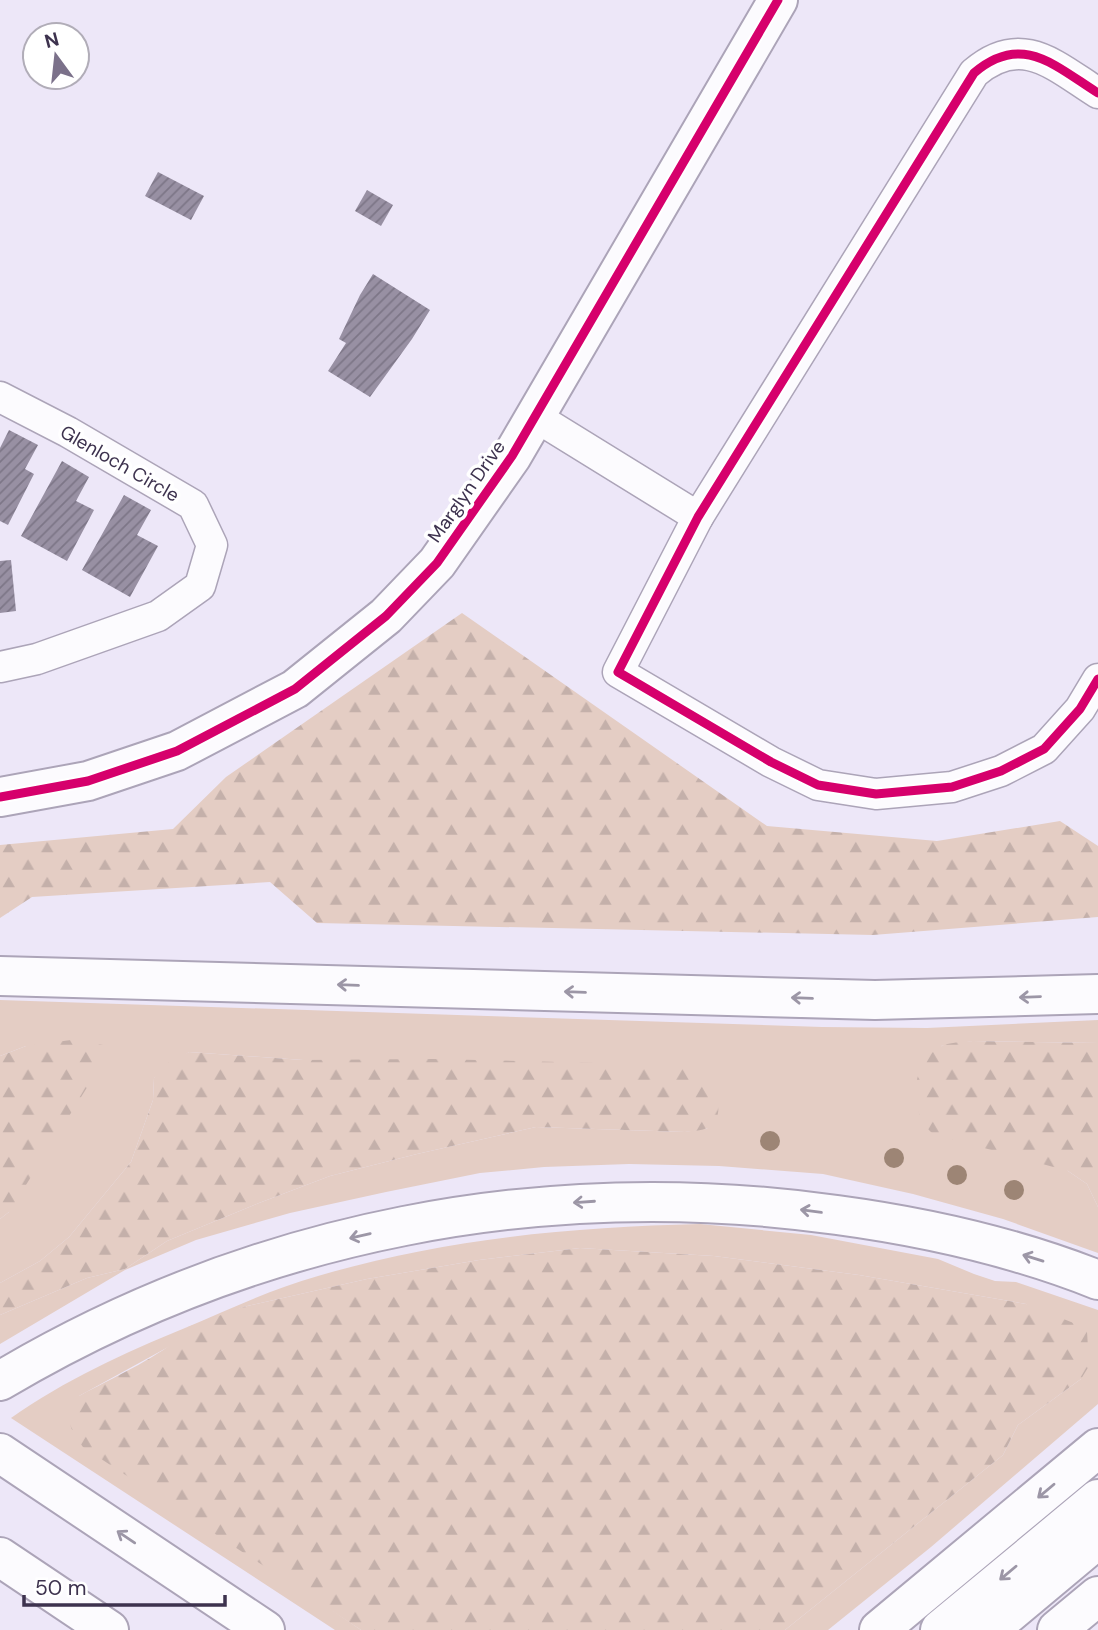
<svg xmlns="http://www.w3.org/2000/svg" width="1098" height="1630" font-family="'DM Sans',sans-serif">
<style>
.green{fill:#e4cdc4}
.forest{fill:url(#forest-firs)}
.building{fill:url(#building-hatch)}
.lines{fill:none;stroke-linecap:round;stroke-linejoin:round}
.street-casing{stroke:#aca4b8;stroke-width:33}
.secondary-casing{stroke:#aca4b8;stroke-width:42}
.highway-casing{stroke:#aca4b8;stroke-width:42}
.street{stroke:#fcfbfe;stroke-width:30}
.secondary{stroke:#fcfbfe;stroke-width:38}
.highway{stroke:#fcfbfe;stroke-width:38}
.cycleway-casing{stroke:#fff;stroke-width:13}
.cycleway{stroke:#d6006c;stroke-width:9}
.tree{fill:#9d8575}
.oneway{stroke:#9c96a6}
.labels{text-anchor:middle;stroke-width:7;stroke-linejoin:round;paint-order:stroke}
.street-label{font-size:19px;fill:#3d324e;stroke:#fff}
</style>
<defs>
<pattern id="forest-firs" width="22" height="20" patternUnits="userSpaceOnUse" patternTransform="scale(1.75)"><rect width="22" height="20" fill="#e4cdc4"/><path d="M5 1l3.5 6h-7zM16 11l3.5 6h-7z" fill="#c4b0aa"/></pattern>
<pattern id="building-hatch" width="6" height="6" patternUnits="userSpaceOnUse" patternTransform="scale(1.75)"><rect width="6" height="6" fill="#9890a3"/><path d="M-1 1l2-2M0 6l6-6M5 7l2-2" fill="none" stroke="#7d7687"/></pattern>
</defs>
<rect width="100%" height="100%" fill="#ede7f8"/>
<g class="green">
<path d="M0,1000l822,27 105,1 171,-8v23l-125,-2 -32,5 127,125 19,13 11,23v46l-95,-34 -90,-25 -90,-20 -104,-8 -90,-2 -85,3 -64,6 -94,19 -96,21 -94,27 -71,30 -125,74v-29l87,-37 38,-9 42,-28 92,-38 71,-27 87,-22 119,-27 149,5 23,-4 -405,-68 -114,-8 -35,26 -1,22 -22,62 -62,75 -29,24 -40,22v-64l9,-7 17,-166 -26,10z"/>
<path d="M700,1224l111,11 127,24 36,15 21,7 21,1 82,28v94l-167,143 -103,83h-43l218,-175 15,-30 63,-46 -55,-75 -167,-29 -145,-19 -134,-8 -101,12 -112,19 -124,28 -58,27 -15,12 -91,50 200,178 82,56h-26l-324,-212c54,-38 113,-65 174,-90 44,-18 86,-39 133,-52 124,-37 253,-49 382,-52z"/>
</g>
<g class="forest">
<path d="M462,613l305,213 170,15 123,-20 38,25v71l-225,18 -556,-12 -47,-41 -238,15 -32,21v-73l173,-16 53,-52z"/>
<path d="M71,1040l32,5 5,9 -99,158 -9,7v-163l26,-10z"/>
<path d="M973,1041l125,2v164l-11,-23 -19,-13 -135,-37c-25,-21 -23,-71 7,-87 8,-5 24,-5 33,-6z"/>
<path d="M189,1052l114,8 130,-1 251,6c5,2 12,3 16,6 15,11 29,46 7,57 -6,3 -15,3 -22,4l-149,-5 -119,27 -87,22 -71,27 -92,38 -42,28 -38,9 -87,37v-32l40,-22 29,-24 62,-75 22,-62 1,-22 10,-13z"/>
<path d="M580,1248l134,8 145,19 167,29 50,20 11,7 2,35 -8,13 -63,46 -15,30 -218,175h-424l-278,-183c-14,-18 -20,-31 -4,-51 25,-14 97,-46 109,-69l55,-20 124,-28 112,-19z"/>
</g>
<g class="building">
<path d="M158,172l46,24 -13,24 -46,-24z"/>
<path d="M367,190l26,15 -12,21 -26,-15z"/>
<path d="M373,274l57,36 -18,29 -42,58 -42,-26 18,-28 -7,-4 21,-44z"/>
<path d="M9,430l29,15 -13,24 9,5 -26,51 -8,-4v-73z"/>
<path d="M62,461l27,16 -13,24 18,9 -27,51 -46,-25z"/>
<path d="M124,495l27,15 -14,25 21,11 -28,51 -48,-27z"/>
<path d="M11,560l5,51 -16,2v-52z"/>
</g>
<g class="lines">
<defs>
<g id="street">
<path d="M1098,93c-43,-27 -76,-61 -124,-20l-276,444 -80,155 153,90 47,23 58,9 76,-7 49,-16 43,-22 36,-40 18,-30"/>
<path d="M0,397l68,35 125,73 19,40 -12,41 -42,30 -121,43 -37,8"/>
<path d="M536,417l162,100"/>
</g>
<path id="secondary" d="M0,797l88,-16 89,-30 118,-62 91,-73 51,-53 75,-107 266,-456"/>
<g id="highway">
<path d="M0,976l875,24 223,-6"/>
<path d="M0,1381c254,-151 545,-207 837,-166 89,12 178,32 261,65"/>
<path d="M0,1453l265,177"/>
<path d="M0,1557l109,73"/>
<path d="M879,1630l219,-182"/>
<path d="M940,1630l158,-131"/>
<path d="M989,1630l109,-91"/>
<path d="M1057,1630l41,-34"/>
</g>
</defs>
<use href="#street" class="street-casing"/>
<use href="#secondary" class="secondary-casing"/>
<use href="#highway" class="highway-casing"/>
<use href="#street" class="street"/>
<use href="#secondary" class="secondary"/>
<use href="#highway" class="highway"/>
<defs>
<g id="cycleway">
<path d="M1098,93c-43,-27 -76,-61 -124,-20l-276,444 -80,155 153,90 47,23 58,9 76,-7 49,-16 43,-22 36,-40 18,-30"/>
<path d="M0,797l88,-16 89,-30 118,-62 91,-73 51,-53 75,-107 266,-456"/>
</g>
</defs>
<use href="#cycleway" class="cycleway-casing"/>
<use href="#cycleway" class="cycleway"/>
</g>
<g class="tree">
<circle cx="770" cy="1141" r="10"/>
<circle cx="894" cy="1158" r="10"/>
<circle cx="957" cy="1175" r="10"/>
<circle cx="1014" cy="1190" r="10"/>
</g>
<defs><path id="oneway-shaft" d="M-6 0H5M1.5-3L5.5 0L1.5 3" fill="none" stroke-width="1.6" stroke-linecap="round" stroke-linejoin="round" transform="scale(1.75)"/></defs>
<g class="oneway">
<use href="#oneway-shaft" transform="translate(348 985) rotate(-178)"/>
<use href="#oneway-shaft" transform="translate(575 992) rotate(-178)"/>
<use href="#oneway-shaft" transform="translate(1030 997) rotate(178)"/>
<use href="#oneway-shaft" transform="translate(802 998) rotate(-178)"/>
<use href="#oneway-shaft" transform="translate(584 1202) rotate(176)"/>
<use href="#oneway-shaft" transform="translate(811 1211) rotate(-172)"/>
<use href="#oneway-shaft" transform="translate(360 1236) rotate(167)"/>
<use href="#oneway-shaft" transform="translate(1033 1258) rotate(-163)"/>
<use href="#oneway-shaft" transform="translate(1046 1491) rotate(140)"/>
<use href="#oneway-shaft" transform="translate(126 1537) rotate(-146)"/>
<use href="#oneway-shaft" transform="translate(1008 1573) rotate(140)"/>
</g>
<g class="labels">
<g class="street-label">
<text transform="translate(120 463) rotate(30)" y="7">Glenloch Circle</text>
<text transform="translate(466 491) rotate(-55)" y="7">Marglyn Drive</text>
</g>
</g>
<g transform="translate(56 56) rotate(345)"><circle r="33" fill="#ffffff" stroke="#b1adb8" stroke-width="2"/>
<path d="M0-5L12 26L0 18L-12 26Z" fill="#7b718a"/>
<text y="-10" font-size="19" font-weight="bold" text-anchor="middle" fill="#3d324e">N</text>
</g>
<path d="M24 1595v10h201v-10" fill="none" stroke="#3d324e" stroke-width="3.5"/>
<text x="35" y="1595" font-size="21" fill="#3d324e" stroke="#ffffff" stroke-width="5" paint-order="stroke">50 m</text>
</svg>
